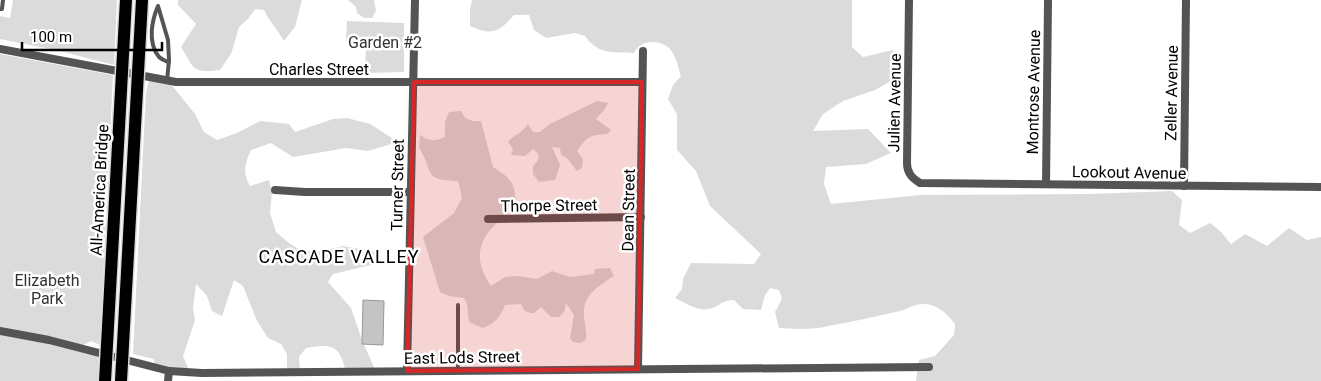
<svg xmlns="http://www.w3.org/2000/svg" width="1321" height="381" font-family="Roboto,sans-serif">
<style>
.green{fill:#dbdbdb}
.building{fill:#c4c4c4;stroke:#989898}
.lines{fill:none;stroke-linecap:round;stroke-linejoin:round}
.lane{stroke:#545454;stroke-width:4}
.street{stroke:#545454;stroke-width:8}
.primary-bridge-casing{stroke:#dbdbdb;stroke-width:15;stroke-linecap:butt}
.primary-bridge{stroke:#000;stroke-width:12}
.marked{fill:#d62828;fill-opacity:0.2;stroke:#d62828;stroke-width:4;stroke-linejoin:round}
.labels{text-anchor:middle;stroke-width:5;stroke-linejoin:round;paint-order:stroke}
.park-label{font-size:16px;fill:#323232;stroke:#fff}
.street-label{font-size:16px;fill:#000;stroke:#fff}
.neighbourhood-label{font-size:18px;letter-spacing:1px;fill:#000;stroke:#fff}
</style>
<rect width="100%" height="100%" fill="#fff"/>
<g class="green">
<path d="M13,0h104l-3,65 -58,-15 -56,-11v-23l10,2z"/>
<path d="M178,0h124l-7,27 -11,14c-6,-11 -15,-20 -20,-31l-9,-1 -7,10 -9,8 -8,27 -11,16c-28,3 -25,0 -39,-23l15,-23 -18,-19z"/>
<path d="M348,0h26l2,11 -4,7h-8l-7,-5 -1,-6z"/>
<path d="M472,0h380v47l11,10 30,-7 -2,31 -16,9 -32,11 -20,13 -10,17 55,-2 23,24 -25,11 -40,3 -2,17 7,20 90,-9 168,-1 83,-3 10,9 -3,25 11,8 20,-10 11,9 10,12 14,-10 22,12 22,-18 18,12 14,-3v144h-405l3,-21 16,-4 19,-21 1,-11c-8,-10 -16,-19 -30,-20 -9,-1 -17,5 -25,7 -24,5 -48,11 -72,15 -16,4 -33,3 -49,2l-4,-16 7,-13 -3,-9 -9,-2 -5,7 -4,15 -18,-1 -9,-9c-9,0 -12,3 -19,7 -14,7 -27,-3 -40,-9l7,-9 1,-10 8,-16 63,1 7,-10 -51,-48 -14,-35 -19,-21v-36l-9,-15 5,-14 8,-9c-3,-9 -5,-22 -13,-29 -10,-8 -29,-7 -34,6 -20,-1 -36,2 -49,-17l-10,-3 -29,5 -12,-8 -5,-15h-15c-15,17 -23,21 -44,11v-16z"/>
<path d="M347,21l57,2v49l-39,1 1,-30 -20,-2z"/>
<path d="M0,54l113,21 -13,270 -9,-4 -17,9 25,6 -1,25h-98z"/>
<path d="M150,77l17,4 8,8 20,25 9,18 13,8 20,-7 23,-12 29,3 6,8 38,-13 14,-1 23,6 28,18 -30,9 -22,-3 -53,9 -22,-14 -20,7c-6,13 -9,23 -1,36l19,-6 3,12 -2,21 6,19 13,11 11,7 18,2 24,-6 31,5 5,8 -7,6 -38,9 -5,8 23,26 11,32 14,32h-30c-7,-28 -14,-28 -40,-24l-7,9 1,15h-13v-18l-6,-10 -13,-6 -11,-17 -14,-35 -9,-6 -12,36 -10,-5 -5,-15 -11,-12 -3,25 2,11 -12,36 7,16 -35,-5 -1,-8 -21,-5 13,-262z"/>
<path d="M597,101l11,2 -3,6 -9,10 15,11 -4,4c-18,1 -20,3 -30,17l6,8 -1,9 -5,3 -10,-13 -6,-3 -1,-7 -8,-1 8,18 -5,15 -16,2 -6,-8v-8c7,-6 8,-12 0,-17l-8,7 -14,-1 2,-6 -5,-7c7,-8 14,-9 20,-18l5,8h7l10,-8z"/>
<path d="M461,111l4,7 8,3h8l12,46c21,13 22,17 23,42 -31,19 -49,43 -25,77l14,-9 13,-1 19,3 15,-8 18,6 24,-3 1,-5 15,-1 4,8c-14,9 -32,19 -30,39 0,9 3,15 2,25l-6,3 -7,-1 -3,-4 4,-23 -8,-12 -2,9 -5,5h-8l-10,-10 -7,6c-8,0 -10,-2 -13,-9l-16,1c-5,13 -10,18 -22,23l-14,-6 -2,-18 -3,-6 -15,-2 -9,-4 -17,-55 31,-24 8,-15 -4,-17c-36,-1 -23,-8 -39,-33l1,-13c10,7 15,6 25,2v-15l4,-10z"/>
</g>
<path class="building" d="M363,300l21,1 -1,44 -21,-1z"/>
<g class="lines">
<g class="lane">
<path d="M0,9h2l1,-9"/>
<path d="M167,81l2,-21 -1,-20 -10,-34c-6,14 -11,36 1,51 2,2 7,4 10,6"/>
<path d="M458,305v66"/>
</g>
<g class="street">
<path d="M909,0l-2,163c0,10 5,15 13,20l401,4"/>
<path d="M0,49l176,33h466"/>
<path d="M1046,184l2,-184"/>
<path d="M1184,186l2,-186"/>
<path d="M275,190l30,2h105"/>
<path d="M488,219l153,-2"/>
<path d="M0,331l49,9 120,31 33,2 727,-6"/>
<path d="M638,369l5,-318"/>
<path d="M407,371l8,-371"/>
<path d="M168,381l1,-10"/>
</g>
<defs>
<g id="primary-bridge">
<path d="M105,381l21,-381"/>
<path d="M121,381l21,-381"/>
</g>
</defs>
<use href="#primary-bridge" class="primary-bridge-casing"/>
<use href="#primary-bridge" class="primary-bridge"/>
</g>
<path class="marked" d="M414,82h228l-4,287 -231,2z"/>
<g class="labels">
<g class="park-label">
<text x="385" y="48">Garden #2</text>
<text x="47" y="286">Elizabeth<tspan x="47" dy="18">Park</tspan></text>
</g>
<g class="street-label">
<text x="319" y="75">Charles Street</text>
<text transform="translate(1033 92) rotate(-89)" y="6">Montrose Avenue</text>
<text transform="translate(1171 93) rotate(-89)" y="6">Zeller Avenue</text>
<text transform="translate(894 103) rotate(-89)" y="6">Julien Avenue</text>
<text transform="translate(1129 172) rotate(1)" y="6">Lookout Avenue</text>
<text transform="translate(397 185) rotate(-89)" y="6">Turner Street</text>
<text transform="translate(99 190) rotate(-87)" y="6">All-America Bridge</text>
<text transform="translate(549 205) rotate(-1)" y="6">Thorpe Street</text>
<text transform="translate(628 210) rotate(-89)" y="6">Dean Street</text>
<text transform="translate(462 357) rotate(-1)" y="6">East Lods Street</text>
</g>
<g class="neighbourhood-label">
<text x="339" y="263">CASCADE VALLEY</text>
</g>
</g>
<path d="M22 42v8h140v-8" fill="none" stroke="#000000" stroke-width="2.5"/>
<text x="30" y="42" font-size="15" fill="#000000" stroke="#ffffff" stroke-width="4" paint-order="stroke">100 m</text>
</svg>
